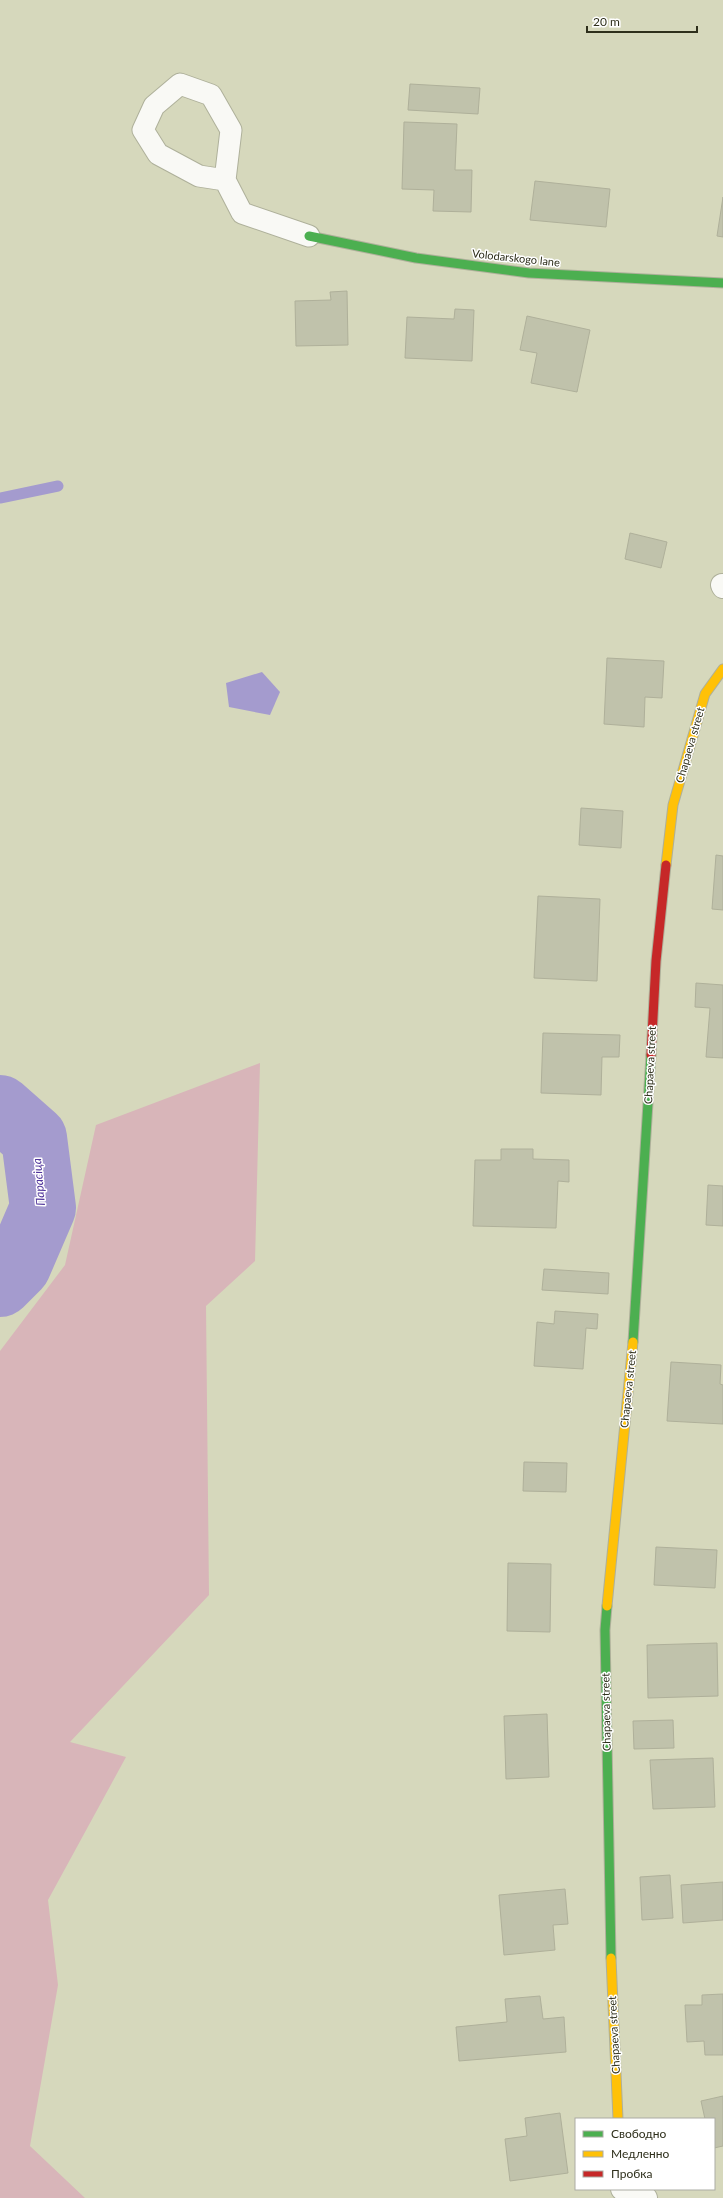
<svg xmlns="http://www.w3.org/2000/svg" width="723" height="2198" font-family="Lato,sans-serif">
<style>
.green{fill:#d8b5b9}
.water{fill:#a49bce}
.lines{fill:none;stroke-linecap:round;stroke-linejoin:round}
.stream{stroke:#a49bce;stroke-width:11}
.river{stroke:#a49bce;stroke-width:66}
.building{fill:#c0c2ab;stroke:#afb09a}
.lane-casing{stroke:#aeb09a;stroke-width:23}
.street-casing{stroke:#aeb09a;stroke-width:24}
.fast-casing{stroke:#aeb09a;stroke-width:11}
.slow-casing{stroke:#aeb09a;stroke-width:11}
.jam-casing{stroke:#aeb09a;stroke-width:11}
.lane{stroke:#f9f9f5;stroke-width:21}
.street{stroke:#f9f9f5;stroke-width:22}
.fast{stroke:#4caf50;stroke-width:9}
.slow{stroke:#ffc107;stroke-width:9}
.jam{stroke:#c62828;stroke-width:9}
.labels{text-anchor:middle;stroke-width:3;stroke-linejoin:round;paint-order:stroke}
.street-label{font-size:11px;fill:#2e2f1b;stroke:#fff}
.water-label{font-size:12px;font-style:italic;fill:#50359a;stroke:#fff}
</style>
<rect width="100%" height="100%" fill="#d6d8bc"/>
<path class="green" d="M260,1063l-5,198 -49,45 3,289 -139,147 56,15 -78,143 10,85 -28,161 55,52h-85v-847l65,-86 31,-140z"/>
<path class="water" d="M262,672l18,20 -10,23 -41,-8 -3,-24z"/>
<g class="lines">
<path class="stream" d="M0,498l58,-12"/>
<path class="river" d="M0,1108l34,30 9,70 -25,58 -18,18"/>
</g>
<g class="building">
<path d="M410,84l70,4 -2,26 -70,-4z"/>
<path d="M404,122l53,2 -2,46h17l-1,42 -38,-1 1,-21 -32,-1z"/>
<path d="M535,181l75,8 -4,38 -76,-7z"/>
<path d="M723,197v40l-6,-1z"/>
<path d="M347,291l1,54 -52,1 -1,-45 36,-1 -1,-8z"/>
<path d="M455,309l19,1 -2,51 -67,-3 2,-41 47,2z"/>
<path d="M527,316l63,14 -13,62 -46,-9 6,-30 -17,-3z"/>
<path d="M630,533l37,9 -6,26 -36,-9z"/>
<path d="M607,658l57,3 -2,37 -17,-1 -1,30 -40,-3z"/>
<path d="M581,808l42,3 -2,37 -42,-3z"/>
<path d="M716,855l7,1v54l-11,-1z"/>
<path d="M538,896l62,3 -3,82 -63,-3z"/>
<path d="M696,983l27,2v73l-17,-1 4,-49 -15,-1z"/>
<path d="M543,1033l77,2 -1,22h-17l-1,38 -60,-2z"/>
<path d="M501,1149h32v10l36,1v22l-11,-1 -2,47 -83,-2 2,-66h26z"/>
<path d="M708,1185l15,1v40l-17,-1z"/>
<path d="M544,1269l65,4 -1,21 -66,-4z"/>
<path d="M555,1311l43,3 -1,15 -11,-1 -3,41 -49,-3 3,-44 17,2z"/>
<path d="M671,1362l50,3 -1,19 3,1v39l-56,-3z"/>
<path d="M524,1462l43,1 -1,29 -43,-1z"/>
<path d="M656,1547l61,3 -2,38 -61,-3z"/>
<path d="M508,1563l43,1 -1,68 -43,-1z"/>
<path d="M717,1643l1,53 -70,2 -1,-53z"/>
<path d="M547,1714l2,63 -43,2 -2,-63z"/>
<path d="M673,1720l1,28 -40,1 -1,-28z"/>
<path d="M713,1758l2,49 -62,2 -3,-49z"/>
<path d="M670,1875l3,43 -31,2 -2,-43z"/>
<path d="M723,1882v38l-40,3 -2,-38z"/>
<path d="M565,1889l3,35 -15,1 2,25 -51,5 -5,-60z"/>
<path d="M723,1994v61h-18l-1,-14 -17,1 -2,-37h17v-10z"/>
<path d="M540,1996l3,23 21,-2 2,35 -107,9 -3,-34 51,-5 -2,-23z"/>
<path d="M723,2096v50l-9,2v-29h-9l-4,-18z"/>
<path d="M560,2113l8,60 -58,8 -5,-42 22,-3 -2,-18z"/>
</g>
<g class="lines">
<defs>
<path id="lane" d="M225,180l-26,-4 -41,-22 -15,-24 11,-24 26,-22 31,11 20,35 -6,50 17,33 67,23"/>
<g id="street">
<path d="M722,585l1,2"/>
<path d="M622,2189l24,9"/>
</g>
<g id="fast">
<path d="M309,236l107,22 113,15 194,10"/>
<path d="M633,1342l18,-287"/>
<path d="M607,1606l-2,24 6,328"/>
</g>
<g id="slow">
<path d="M666,865l7,-60 32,-111 18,-25"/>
<path d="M607,1606l26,-264"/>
<path d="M611,1958l7,161"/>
</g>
<path id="jam" d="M651,1055l5,-94 10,-96"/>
</defs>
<use href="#lane" class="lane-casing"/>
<use href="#street" class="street-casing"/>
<use href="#fast" class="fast-casing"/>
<use href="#slow" class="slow-casing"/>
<use href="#jam" class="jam-casing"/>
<use href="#lane" class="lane"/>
<use href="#street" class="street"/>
<use href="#fast" class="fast"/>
<use href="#slow" class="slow"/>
<use href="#jam" class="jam"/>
</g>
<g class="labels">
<g class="street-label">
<text transform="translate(516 258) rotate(6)" y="4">Volodarskogo lane</text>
<text transform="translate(690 745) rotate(-74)" y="4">Chapaeva street</text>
<text transform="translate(650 1065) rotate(-87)" y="4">Chapaeva street</text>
<text transform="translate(628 1389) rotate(-84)" y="4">Chapaeva street</text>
<text transform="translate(606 1712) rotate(-91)" y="4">Chapaeva street</text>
<text transform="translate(614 2035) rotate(-93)" y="4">Chapaeva street</text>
</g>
<g class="water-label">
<text transform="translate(39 1182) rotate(-95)" y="4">Парасіца</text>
</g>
</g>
<rect x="575" y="2118" width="140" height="72" fill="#ffffff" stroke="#abaca4"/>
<rect x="583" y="2131" width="20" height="6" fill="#4caf50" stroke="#abaca4"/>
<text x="611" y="2138" font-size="12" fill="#2e2f1b">Свободно</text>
<rect x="583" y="2151" width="20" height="6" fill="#ffc107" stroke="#abaca4"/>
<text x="611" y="2158" font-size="12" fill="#2e2f1b">Медленно</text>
<rect x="583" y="2171" width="20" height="6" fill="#c62828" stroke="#abaca4"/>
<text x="611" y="2178" font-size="12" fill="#2e2f1b">Пробка</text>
<path d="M587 26v6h110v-6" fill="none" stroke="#2e2f1b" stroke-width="2"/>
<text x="593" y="26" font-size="12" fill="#2e2f1b" stroke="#ffffff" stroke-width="3" paint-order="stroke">20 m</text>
</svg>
